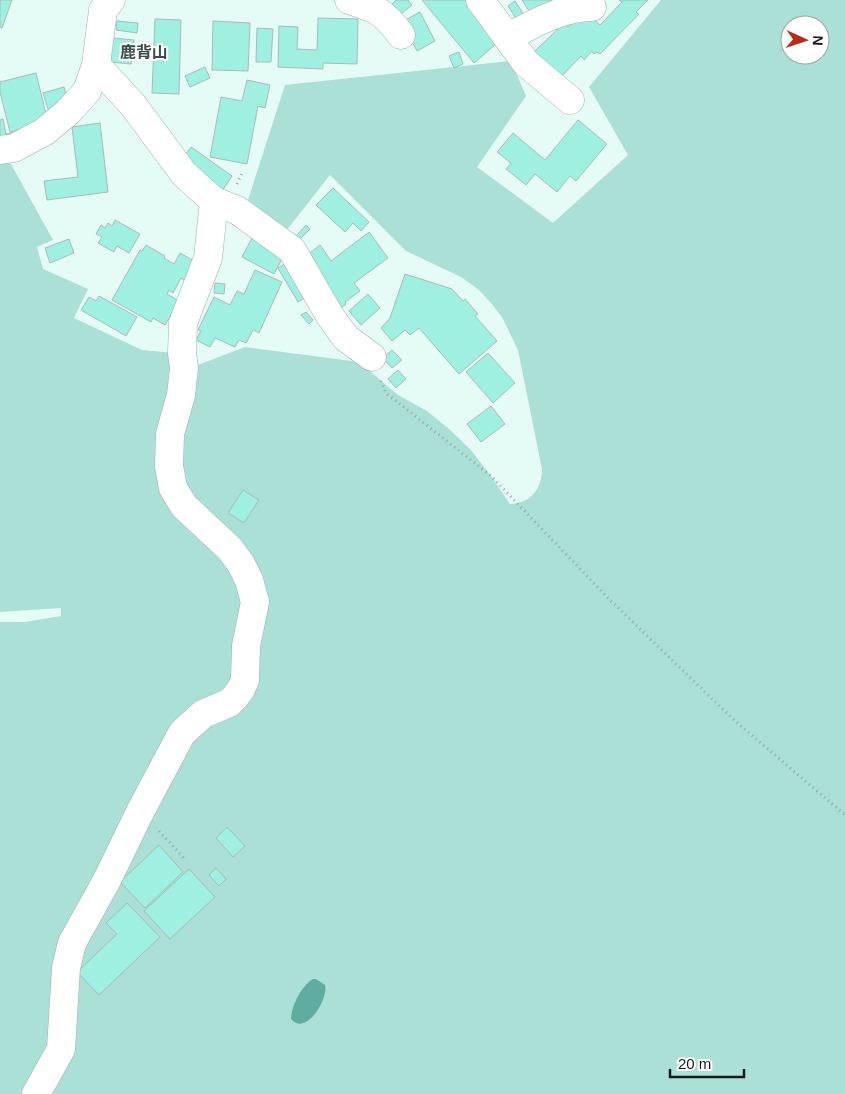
<svg xmlns="http://www.w3.org/2000/svg" width="845" height="1094" font-family="Arial,'Noto Sans JP',sans-serif">
<style>
.green{fill:#aae0d5;fill-rule:evenodd}
.water{fill:#5fada0}
.building{fill:#a0f0e1;stroke:#a7bcb8}
.lines{fill:none;stroke-linecap:round;stroke-linejoin:round}
.minor-casing{stroke:#9cb1ad;stroke-width:29}
.path{stroke:#95a7a3;stroke-width:3;stroke-dasharray:1 4;stroke-linecap:butt}
.minor{stroke:#fff;stroke-width:28}
.labels{text-anchor:middle;stroke-width:4;stroke-linejoin:round;paint-order:stroke}
.quarter-label{font-size:16px;font-weight:bold;fill:#3a4d49;stroke:#fff}
</style>
<rect width="100%" height="100%" fill="#e4fbf6"/>
<g class="green">
<path d="M661,0h184v1094h-803l30,-126 116,-235 53,-36 20,-95 -85,-125 14,-109 55,-21 114,15 39,33 29,16 22,18 21,20 21,27 19,28c21,-1 32,-15 32,-35l-24,-119 -16,-33 -11,-14 -12,-13 -18,-13 -55,-26 -76,-76 -44,56 -38,-31 37,-115 226,-24 15,35 -49,71 76,56 75,-68 -39,-68zM790,25h30v30h-30z"/>
<path d="M7,157l46,83 -16,7 6,22 45,20 -14,29 68,32 32,3 -13,96 81,130 -3,90 -139,210 -47,169 -25,46h-28v-472h25l36,-6v-8l-61,4v-454z"/>
</g>
<path class="water" d="M313,979h3l9,6c4,13 -19,52 -34,34 0,-13 11,-34 22,-40z"/>
<g class="building">
<path d="M0,0h12l-10,28 -2,-1z"/>
<path d="M396,0h12l4,5 -11,9 -9,-10z"/>
<path d="M422,0h50l24,44 -22,19z"/>
<path d="M522,0h31l-22,14z"/>
<path d="M619,0h29l-12,12 3,2 -39,40 -3,-2 -3,2 -2,-3 -8,9 -3,-4 -21,22 -26,-26 30,-29 4,4 17,-16 15,14 22,-23z"/>
<path d="M515,1l11,17 -7,5 -11,-17z"/>
<path d="M420,12l15,29 -18,10 -15,-29z"/>
<path d="M318,18l40,1 -1,45 -34,-1v6l-45,-2 1,-41 19,1 -1,22 20,1z"/>
<path d="M155,19l26,1 -2,74 -27,-1z"/>
<path d="M117,21l21,2 -1,10 -21,-3z"/>
<path d="M213,21l37,2 -2,48 -36,-1z"/>
<path d="M257,28l16,1 -2,33h-15z"/>
<path d="M113,38l21,2 -3,24 -21,-2z"/>
<path d="M459,52l4,12 -9,4 -5,-12z"/>
<path d="M205,67l5,11 -20,9 -5,-11z"/>
<path d="M36,73l12,49 -38,10 -10,-40v-10z"/>
<path d="M247,80l23,5 -5,23 -7,-2 -11,58 -37,-7 11,-60 21,4z"/>
<path d="M64,87l5,20 -20,5 -6,-19z"/>
<path d="M3,119l3,15 14,-3 -20,8v-19z"/>
<path d="M578,120l29,24 -31,37 -6,-5 -13,16 -22,-18 -9,11 -20,-16 5,-6 -14,-11 16,-19 32,27z"/>
<path d="M100,123l8,69 -61,8 -3,-19 34,-4 -6,-50z"/>
<path d="M191,147l41,29 -10,15 -26,-19 -11,-17z"/>
<path d="M333,188l36,34 -8,9 -8,-8 -8,9 -29,-27z"/>
<path d="M115,220l25,14 -11,19 -12,-7 -3,6 -16,-9 4,-6 -6,-3 5,-9 4,3 3,-5 4,3z"/>
<path d="M306,225l4,4 -10,10 -4,-3z"/>
<path d="M369,232l19,26 -34,25 6,8 -15,11 1,2 -9,7 -31,-55 14,-11 11,16z"/>
<path d="M252,238l32,17 -10,19 -32,-17z"/>
<path d="M69,239l5,14 -24,10 -5,-15z"/>
<path d="M146,245l19,11 -1,2 10,6 6,-11 16,9 -11,19 -4,-3 -8,15 -4,-3 -2,4 12,7 -14,24 -12,-7 -2,4 -39,-22 28,-50 2,1z"/>
<path d="M288,262l20,34 -10,6 -20,-34z"/>
<path d="M255,270l27,12 -23,51 -6,-3 -7,13 -7,-3 -4,7 -20,-9 -5,9 -14,-7 5,-9 -3,-1 16,-33 16,8 7,-14 7,3z"/>
<path d="M405,274l47,15 11,12 2,-2 13,15 -3,2 22,25 -38,33 -40,-46 -9,7 -5,-5 -13,11 -11,-13 9,-10z"/>
<path d="M215,283l10,1 -1,10 -10,-1z"/>
<path d="M368,294l12,14 -19,17 -12,-14z"/>
<path d="M99,296l38,21 -11,19 -45,-26 8,-13 7,4z"/>
<path d="M306,312l7,8 -4,4 -8,-9z"/>
<path d="M392,350l10,10 -10,8 -9,-10z"/>
<path d="M488,353l27,30 -22,20 -27,-31z"/>
<path d="M398,370l8,9 -10,9 -8,-9z"/>
<path d="M491,406l14,18 -24,18 -14,-18z"/>
<path d="M243,490l16,10 -15,23 -16,-10z"/>
<path d="M227,827l18,19 -12,11 -17,-19z"/>
<path d="M159,845l24,27 -38,36 -25,-26z"/>
<path d="M216,868l10,11 -7,7 -10,-11z"/>
<path d="M189,869l26,28 -45,42 -26,-28z"/>
<path d="M127,903l33,34 -61,58 -22,-23 40,-38 -11,-11z"/>
</g>
<g class="lines">
<defs>
<g id="minor">
<path d="M349,0c28,9 34,11 52,35"/>
<path d="M480,0l46,63 44,37"/>
<path d="M507,37c30,-14 52,-29 85,-30"/>
<path d="M0,150l14,-2 30,-16 24,-20 19,-21 9,-26 7,-55 8,-10"/>
<path d="M214,201l23,9 55,40 38,66 16,22 26,19"/>
<path d="M36,1094l25,-45 5,-81 6,-25 35,-63 33,-68 42,-79 21,-19 26,-11 6,-6 6,-8 4,-9 1,-34 9,-44 -6,-22 -8,-16 -11,-15 -46,-43 -11,-18 -4,-22 1,-32 11,-39 3,-27 -2,-15 1,-30 25,-65 6,-57 -30,-27 -51,-69 -37,-40"/>
</g>
</defs>
<use href="#minor" class="minor-casing"/>
<g class="path">
<path d="M237,184l6,-13"/>
<path d="M381,381l5,12 105,83 118,123 126,122 110,94"/>
<path d="M159,831l25,27"/>
</g>
<use href="#minor" class="minor"/>
</g>
<g class="labels">
<g class="quarter-label">
<text x="144" y="58">鹿背山</text>
</g>
</g>
<g transform="translate(805 40) rotate(93)"><circle r="24" fill="#ffffff" stroke="#a1a4a4"/>
<path d="M0-4L9 19L0 12L-9 19Z" fill="#b72a17"/>
<text y="-8" font-size="14" font-weight="bold" text-anchor="middle" fill="#141c1b">N</text>
</g>
<path d="M670 1069v8h74v-8" fill="none" stroke="#141c1b" stroke-width="2.5"/>
<text x="678" y="1069" font-size="15" fill="#141c1b" stroke="#ffffff" stroke-width="4" paint-order="stroke">20 m</text>
</svg>
